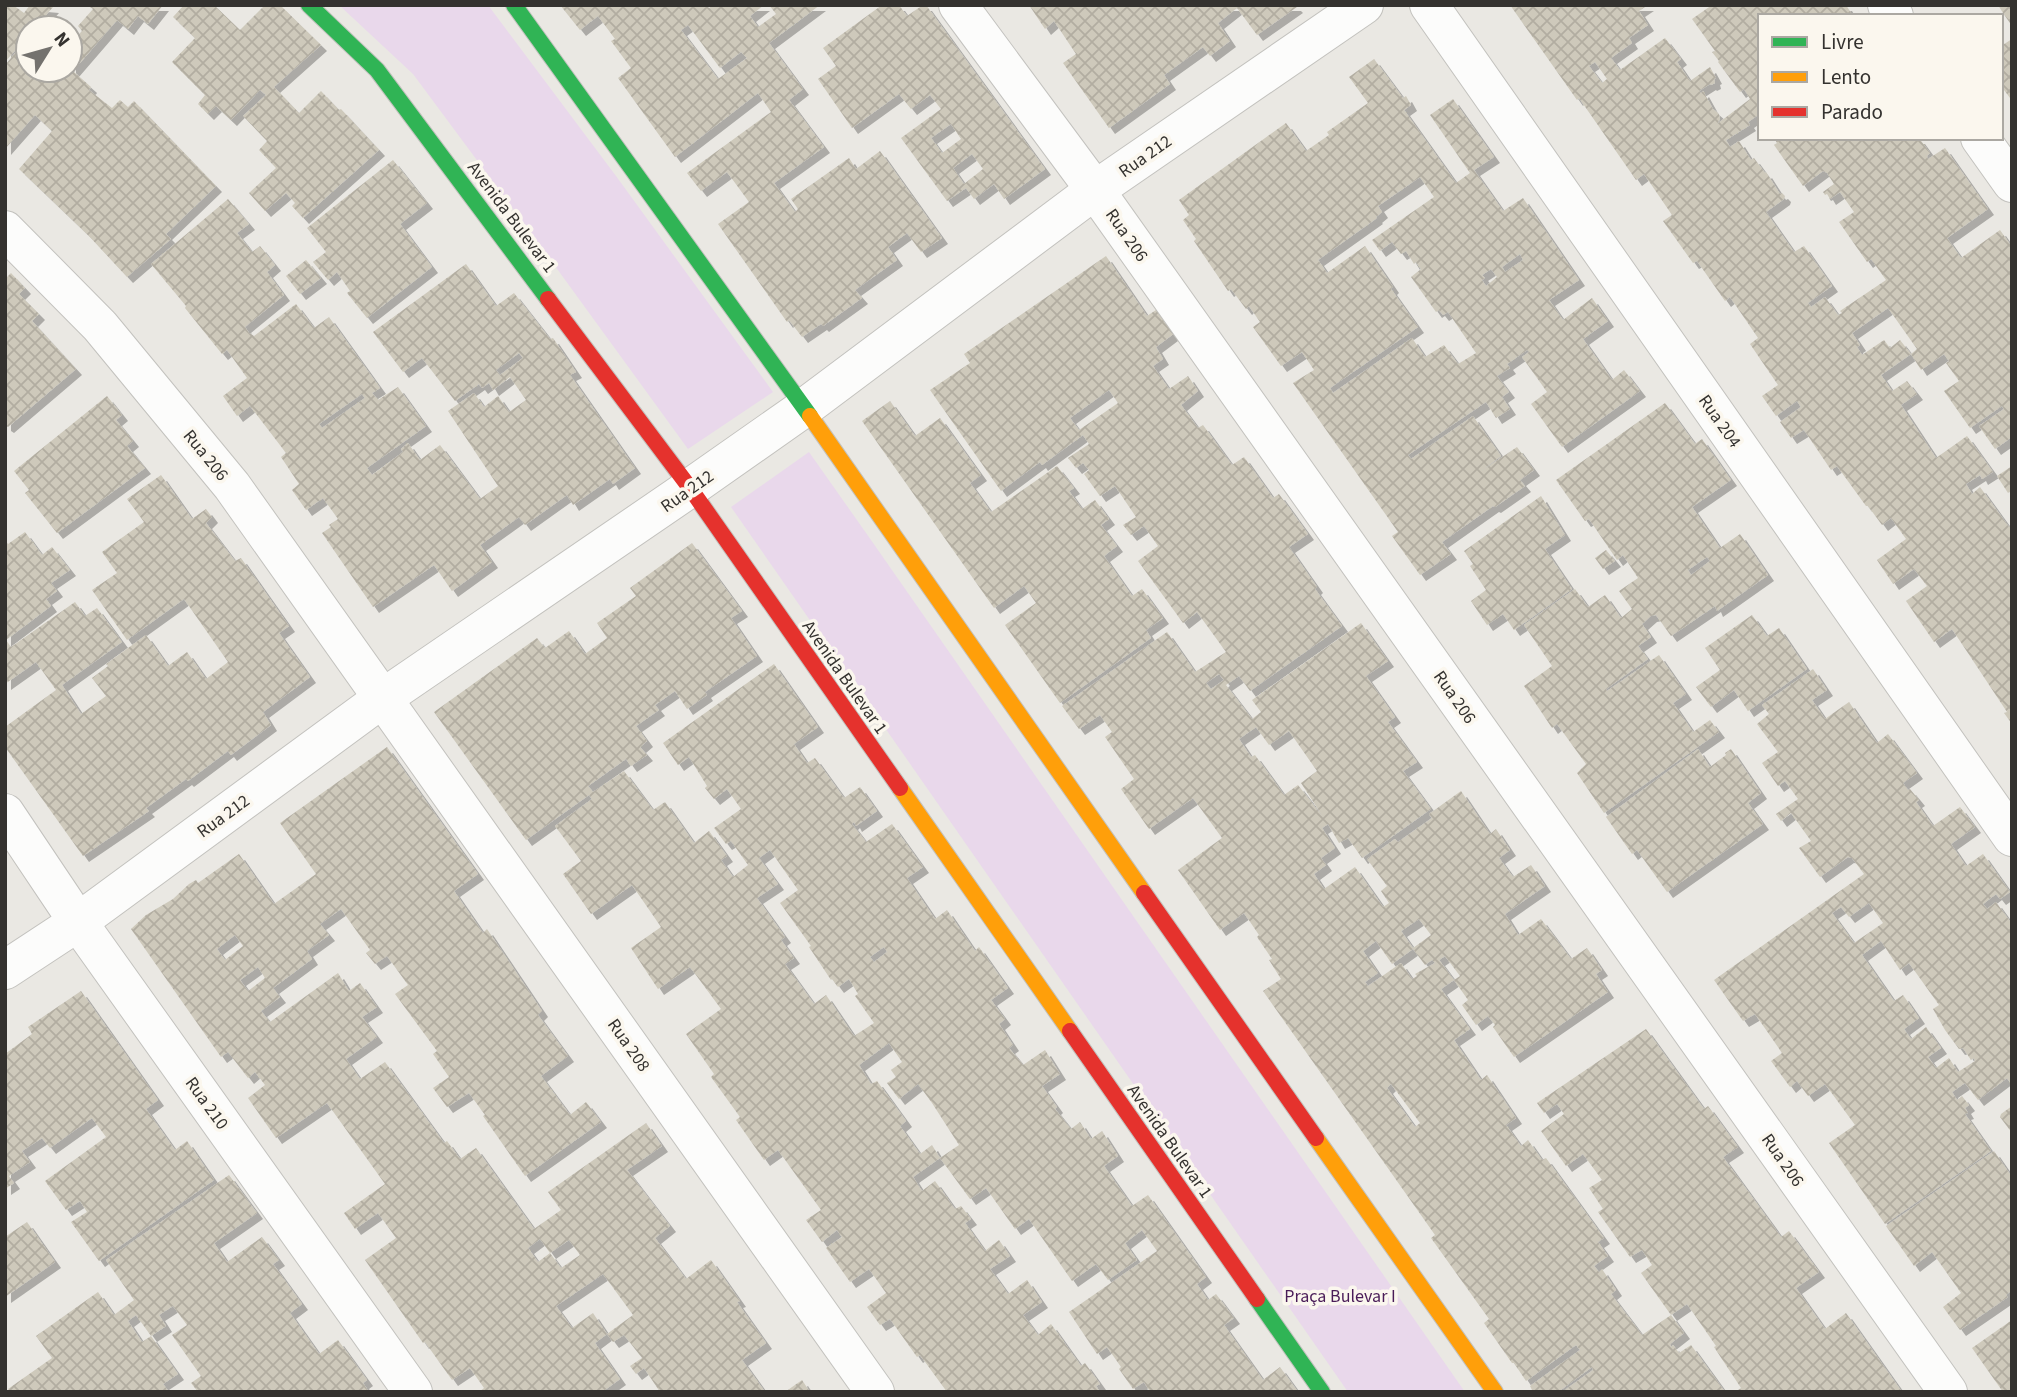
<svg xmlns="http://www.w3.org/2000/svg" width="2017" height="1397" font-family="'Source Sans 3',sans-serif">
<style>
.green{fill:#e9d8eb}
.building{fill:url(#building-cross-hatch);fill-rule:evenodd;filter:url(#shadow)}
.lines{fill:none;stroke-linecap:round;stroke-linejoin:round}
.street-casing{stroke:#c3c2be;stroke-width:40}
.fast-casing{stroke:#c3c2be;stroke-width:18}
.slow-casing{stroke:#c3c2be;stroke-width:18}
.jam-casing{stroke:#c3c2be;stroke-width:18}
.street{stroke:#fcfcfb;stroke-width:38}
.fast{stroke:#30b455;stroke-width:16}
.slow{stroke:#ff9f0a;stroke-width:16}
.jam{stroke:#e5322d;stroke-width:16}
.labels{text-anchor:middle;stroke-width:7;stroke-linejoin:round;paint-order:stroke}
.street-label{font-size:18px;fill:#34322f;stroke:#fbf7ee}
.park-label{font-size:18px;fill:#4a1c58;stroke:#fbf7ee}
</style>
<defs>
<pattern id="building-cross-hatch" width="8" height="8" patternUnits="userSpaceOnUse" patternTransform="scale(1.75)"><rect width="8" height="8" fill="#cec9bb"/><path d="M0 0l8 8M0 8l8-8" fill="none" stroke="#b2ada1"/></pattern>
<filter id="shadow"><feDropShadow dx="6" dy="6" stdDeviation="0" flood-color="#0004"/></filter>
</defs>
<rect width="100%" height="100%" fill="#eae8e3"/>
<g class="green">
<path d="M339,5h149l128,171 157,216 -85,57 -157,-216 -118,-159z"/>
<path d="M809,452l62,88 594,852h-117l-617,-885z"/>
</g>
<g class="building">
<path d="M5,5h8l11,8 6,-8 23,2 -18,21h-7v8l-23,26z"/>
<path d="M87,5h76l-15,19 -10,-8 -10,13 -11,-9 -44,51 18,16 -2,3 23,18 8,-8 8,7 6,-6 82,85 -50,48 5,5 -44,38 -39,-42 -69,-66 33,-38 -17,-16 -30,34v-84l18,-21 3,2 2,-2v26h42v-27l1,1 11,-13 -4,-5 15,-17z"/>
<path d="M184,5h30l26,25 25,-25h15l41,40 -47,42 25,26 22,-22 18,19 2,-1 38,41 -76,68 -11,-12 3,-3 -9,-10 -21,18 -16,-18 27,-25 -17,-18 8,-9 -24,-25 23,-21 -6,-5 -29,30 -15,-14 -8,8 -10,-10 7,-9 -33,-33 23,-24 -22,-21z"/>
<path d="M560,5h147l2,3 4,-3h51l-14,11 8,11 18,-13 -7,-9h51l-51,38 34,46 -14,11 35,47 -50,36 21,29 3,-3 -7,-10 58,-41 7,11 24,-18 62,87 -21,14 -14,-19 -19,14 9,13 -42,30 7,8 -39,28 -2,-2 -19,13 -13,-17 -2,2 -69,-98 31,-22 -22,-30 -26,19 -14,-18 84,-61 -13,-19 -83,64 -57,-79 13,-10 -20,-27 4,-2 -17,-23 -18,14zM688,25l32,43 21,-16 6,6 -29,21 -37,-49z"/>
<path d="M882,5h17l8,11 16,-11h3l119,164 -41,30 -10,-15 -20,15 -8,-11 -19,13 -46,-63 40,-29 -11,-14 -19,14 -12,-15 -47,34 -34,-49 18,-13 -13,-18zM951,124l10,15 -19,14 -11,-15zM972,154l11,15 -19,15 -11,-16z"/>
<path d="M1029,5h266l2,2 -40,28 -20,-27 -19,15 12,18 -20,15 -7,-9 -39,28 6,9 -61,44 -46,-65 13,-9 -22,-33 -9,8z"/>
<path d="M1510,5h138l-9,6 9,14 -19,13 3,5 -21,15 9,12 45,-32 16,21 -4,3 13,19 20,-14 6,11 -2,1 1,4 -4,2 -1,-1 -11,7 2,2 2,-2 10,18 6,5 1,5 -3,5 33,-25 -6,-10 -4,3 -22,-30 1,-1 -7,-9 3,-1 -23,-32 20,-14h134l7,11h-93v102l-2,-3 -10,7 2,3 -24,15 4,7 9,-6 12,19 3,-2 11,15 1,-1 14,22 2,-1 3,3 -1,3 -18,13 28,40 10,-6 28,40 -24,17 3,4 14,-10 13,18 4,-2 -2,-2 46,-31 -15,-21 -4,3 -28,-40 15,-10 -14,-20 -10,7 -3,-5 -2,1 -2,-3 11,-8 -7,-11 -4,-2 -20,15 -29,-41 3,-2 -3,-5h145l11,15 -3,3 1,3 17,-11 43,61 -41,29 14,20 39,-28 12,17v190l-17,12 -16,-23 25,-17 -2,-3 -32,22 -26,-37 15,-10 -13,-18 3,-2 -5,-7 -23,16 -10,-16 6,-5 -29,-41 -36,25 8,12 -3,2 5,8 22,-15 6,8 10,-8 11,14 -30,21 11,16 15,-10 10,13 -16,11 35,53 31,-22 26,36 -11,7 -2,-4 -14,9 6,10 8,-7 29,40 3,-2v199l-8,-11 3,-1 -55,-83 -18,13 -28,-41 21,-15 -13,-17 -21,15 -16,-24 29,-21 -15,-21 -9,7 -14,-19h-2l-29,-40 -6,4 -27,-40 -13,8 -11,-16 21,-15 -4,-6 -21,15 -14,-20 16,-11 -28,-41 8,-6 -28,-41 -5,4 -28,-40 -4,2 -30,-42 9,-6 -28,-41 -8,6 -57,-82 -2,2zM1595,62l12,17 -5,4 -13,-17z"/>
<path d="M1998,5h14v21l-9,-13z"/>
<path d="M2012,39v58l-2,1 -9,-12v-40z"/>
<path d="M1374,59l29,39 3,-2 5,9 -7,5 52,73 14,-10 -40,-58 23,-16 41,58 -20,13 29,41 20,-13 56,82 -30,20 14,20 29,-22 16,23 -25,18 29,41 12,-10 16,21 -78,56 -31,-43 16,-12 -25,-35 7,-5 -2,-2 -20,14 3,4 -13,8 12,16 -7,5 8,12 -14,9 -10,-16 -78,53 3,4 62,-43 28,40 -21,16 37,-25 17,23 -14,10 5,6 -30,21 -2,-1 -51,36 9,12 -31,21 -28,-39 6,-4 -105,-149 21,-13 -12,-18 -21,14 -28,-39 7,-5 -11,-16 -3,3 -15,-20 -3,2 -34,-50 2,-2 -13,-19 6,-5 -10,-15 107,-77 20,28 23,-16 -2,-3 41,-29 -19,-26zM1420,177l14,20 -62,43 8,11 12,-9 9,12 5,-3 8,13 2,-2 5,7 -10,8 25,35 3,-2 4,5 5,-3 28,41 -18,11 -14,-19 -19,12 -13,-19 -79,55 -3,-5 88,-61 -27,-38 2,-2 -28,-41 -38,27 -9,-13 59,-42 -1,-1 6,-5 -4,-6zM1520,254l3,6 -18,12 -3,-5zM1491,269l6,8 -11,9 -4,-6 3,-2 -3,-3z"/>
<path d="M393,160l34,43 -27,21 32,43 -65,51 -20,-25 3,-2 -13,-19 -9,8 -15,-18 13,-10 -19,-24z"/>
<path d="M228,199l21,25 -12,9 15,19 8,-6 15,19 -8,7 17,23 -39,32 4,6 5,3 42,-32 18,24 15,-11 51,71 -8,5 6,7 20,-13 28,39 -59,42 5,7 31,-23 -2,-3 7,-6 12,17 20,-15 40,54 18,-13 -50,-75 26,-18 10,14 14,-11 11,16 17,-12 -16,-23 -17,13 -4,-7 -7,5 -3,-4 -24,17 -33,-43 -19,14 -30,-40 93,-68 30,42 18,-13 36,46 3,-1 23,34 -6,3 65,93 -22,16 -3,-5 -37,26 -6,-10 -42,30 -6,-8 -39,28 12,17 -40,29 -18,-26 -61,42 -51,-74 9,-6 -2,-2 9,-6 -15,-21 -17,12 -14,-20 7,-6 -18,-27 5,-4 -36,-47 -13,10 -14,-20 24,-18 -20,-28 -5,4 -37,-46 1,-2 -35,-42zM519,353l4,5 -23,17 -4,-5zM362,394l3,4 -43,30 -3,-4z"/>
<path d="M1106,256l41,60 12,-8 17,24 -20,15 7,12 -10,7 16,23 19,-13 10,15 -17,14 17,23 5,-3 29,40 12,-8 29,41 6,-4 29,40 -19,13 28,40 -2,2 27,37 -92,65 -11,-15 -13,9 26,34 9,-7 -9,-12 109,-77 27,38 -22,15 29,41 -7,5 29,40 -14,9 28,38 -69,49 -14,-20 -9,5 -11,-19 -6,4 13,20 -14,10 5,7 -12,9 10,15 31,-22 28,40 6,-4 -8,-12 6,-5 -20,-27 28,-20 3,3 34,-24 -3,-4 32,-23 29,43 6,-5 14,21 -11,8 14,19 18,-12 14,21 -40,28 13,21 23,-16 30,40 16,-11 15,22 -6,4 12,18 -94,65 -21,-30 2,-2 -7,-9 -12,9 -14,-20 6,-5 -14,-20 6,-4 -15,-20 -6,4 15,20 -13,9 29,40 -16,11 27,40 6,-5 29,43 -10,7 15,21 7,-6 14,20 4,-2 58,80 -6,4 10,14 -14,10 5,6 3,-3 14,21 -5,4 31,41 29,-20 13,18 -14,11 1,3 2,-2 6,8 12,-8 34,47h-163l31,-22 -1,-3 -34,25h-25l-3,-6 50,-36 -4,-5 -50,36 -12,-18h-2l-28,-40 5,-4 -58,-81 4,-3 -172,-244 18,-12 -12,-19 3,-1 -15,-22 2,-2 -15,-22 -24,17 -42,-60 44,-32 -29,-40 -44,31 -28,-40 13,-10 -29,-42 7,-5 -12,-17 -21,14 -17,-23 105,-74 28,40 31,-20 -29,-40 -14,11 -45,-62 20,-15 -14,-20 -13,9 -8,-10 13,-8 -21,-31 -15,10 -16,-22 5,-4 -6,-7 -7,5 -8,-10 21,-14 -6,-9 -41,30 -2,-3 -39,29 -71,-101 40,-27 -6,-9zM1109,390l9,13 -39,27 -9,-12zM1219,674l5,6 -13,9 -5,-6zM1256,727l13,18 20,-14 28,40 -16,12 22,34 -25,-32 -14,10 -29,-40 -4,2 -12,-18zM1419,919l12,16 -18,13 -12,-17zM1376,941l16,23 21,-15 12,16 7,-5 3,3 -20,11 2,2 -5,3 -11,-16 -33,23 -3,-4 13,-9 -15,-22zM1391,1084l29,39 -5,4 -28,-39z"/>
<path d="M306,260l15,18 -21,16 -14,-18z"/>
<path d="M11,273l14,15 -6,6 20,20 -7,7 44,48 -68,58 -3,-2v-146z"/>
<path d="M107,396l15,19 -6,5 17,21 -6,5 18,22 -88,65 -32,-40 4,-3 -15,-19z"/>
<path d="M890,401l25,35 25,-18 41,57 -11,8 21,29 66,-46 17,22 -5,3 13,18 13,-9 14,19 -8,6 16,21 -13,10 28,40 10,-7 21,29 -17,12 5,8 -91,65 -55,-78 31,-22 -12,-17 -30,22 -132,-187z"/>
<path d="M1665,403l30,41 7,-5 29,41 -39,27 28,41 20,-14 28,41 -51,36 -2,-5 -44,30 -15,-21 -5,1 -9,8 9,13 -13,9 10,13 -42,30 1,2 52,-36 27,39 -13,9 20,29 17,-12 9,12 -115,81 -27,-40 9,-9 -29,-40 -5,4 -28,-42 28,-20 -28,-41 51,-36 13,18 17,-12 16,23 11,-9 -13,-18 19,-13 -15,-23 -6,5 -28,-41 -4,2 -29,-41zM1707,557l3,4 -19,14 -3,-5z"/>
<path d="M2012,466v24l-4,3 -11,-17z"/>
<path d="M161,475l31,44 14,-10 6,8 -6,6 29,38 6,-3 48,68 -10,7 31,44 -47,35 8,13 -40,30 -3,-4 -40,30 -2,-2 -40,29 3,3 -66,45 -78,-109v-20l51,-37 -20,-28 -31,22v-144l3,4 17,-12 17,23 10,-8 18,23 -19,13 6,8 -11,8 5,7 -45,34 5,7 64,-45 10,14 12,-8 25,34 -60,43 19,29 25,-18 -14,-18 16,-12 -2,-2 40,-29 22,31 19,-14 19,27 22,-17 -44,-63 -57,41 -35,-50 25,-17 -15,-21 42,-30 -17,-23z"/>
<path d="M1541,496l24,39 -20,14 27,40 -58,41 -11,-16 -16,11 -16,-24 15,-11 -16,-24 3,-2 -9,-13z"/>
<path d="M692,543l50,68 -11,7 26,38 -52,36 2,3 -20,14 -12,-18 -20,14 4,5 -23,16 11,15 -7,6 7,8 -16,11 -5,-7 -38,27 5,6 31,-21 29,39 12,-8 29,41 15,-12 18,25 -6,4 12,17 15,-12 -17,-24 -5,3 -12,-16 27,-19 -14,-20 -13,10 -9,-11 2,-2 -18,-29 -11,8 -15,-22 111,-79 44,63 -24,17 13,19 8,-5 29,40 16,-11 17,24 -21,15 -2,-4 -2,2 14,18 26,-18 31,43 -16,11 28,41 12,-9 28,41 4,-4 29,41 -17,12 14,19 -6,5 14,21 -4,3 14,17 22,-15 15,24 -18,12 15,21 -2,2 16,20 9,-7 11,17 11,-8 16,25 -14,10 28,40 16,-11 58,82 -9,7 11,16 8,-6 18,24 -10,7 39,55 17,-13 18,25h-148l-6,-10 -11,7 -14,-20 2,-2 -14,-20 -10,7 -28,-42 88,-61 -15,-21 -17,13 12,17 -29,20 -12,-16 -24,17 -43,-62 -14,10 -29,-41 -16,11 -30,-41 19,-13 -27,-42 -14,-19 -19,15 -12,-16 9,-6 -5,-7 11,-8 -13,-19 -30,22 12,19 6,-3 29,40 -6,5 20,28 12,-9 8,13 -27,19 9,14 13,-10 20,28 6,-3 10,13 -6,4 20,28 14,-11 11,16 -20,13 18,25 19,-14 15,22 -19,13 15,20 13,-11 30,42 4,-3 15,21 -4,2 4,6h-153l-27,-37 -3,2 -27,-38 -10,6 -13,-18 19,-14 -17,-24 -19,13 -24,-34 16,-11 -5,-7 -15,12 -16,-22 15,-10 -43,-60 -14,10 -28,-40 4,-3 -29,-40 3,-3 -28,-40 35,-25 -31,-42 -32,22 -27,-41 30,-21 -29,-42 -41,29 -28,-40 18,-13 -26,-35 37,-27 -3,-4 -63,45 -92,-128 103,-74 8,10 24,-17 16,23 22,-16 -10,-15 39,-27 -6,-8zM770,850l28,40 -18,13 31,43 -2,1 22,33 1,-1 6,8 11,-8 9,15 -3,2 19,27 -20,13 -28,-41 -12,9 -29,-40 9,-6 -13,-18 4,-3 -28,-39 21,-14 -19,-26zM884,947l3,5 -13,10 -4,-5z"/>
<path d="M1606,550l9,11 -12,8 -8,-11z"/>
<path d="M1752,615l15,21 12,-8 28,41 -59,42 -14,-21 -23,17 -15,-20 24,-17 -15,-22z"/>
<path d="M1813,669l14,21 -15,10 13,19 24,-17 28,41 11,-9 29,39 -14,10 5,7 2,-1 9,11 -3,2 17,24 27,-19 15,20 -24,17 15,22 17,-12 27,38 -10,7 -4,-5 -13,10 4,5 9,-7 16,22v161l-5,-7 -29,22 -13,-17 -13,9 5,8 5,-4 7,9 -4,3 3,5 -3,1 26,37 -106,73 -56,-81 26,-18 -30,-41 -17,12 -11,-15 -7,6 -19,-26 11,-8 -27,-39 -12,7 -29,-41 150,-106 -12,-16 -4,-1 -28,20 -21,-29 12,-7 -20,-28 -10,8 -5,-7 22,-15 -13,-18 -7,5 -16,-23 16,-11 -21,-28 12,-10 -7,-9zM1869,903l14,20 -29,20 -22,-30 9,-6 8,10zM1881,941l19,29 9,-7 30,42 -6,4 12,21 14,19 4,-1 8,12 3,-2 1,3 -17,11 -9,-14 -13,10 -8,-11 13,-9 -15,-21 -15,12 -7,-10 15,-11 -16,-23 -9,6 -32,-46z"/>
<path d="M387,747l91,127 -24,17 29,42 4,-4 55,82 -4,4 30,41 -27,20 29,39 16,-13 15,20 -76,54 -42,-60 2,-1 -16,-22 -22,14 -14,-19 16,-11 -16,-23 4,-3 -42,-57 13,-9 -21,-29 -12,8 -9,-11 4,-3 -29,-41 -21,15 9,11 -22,16 5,8 -39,29 7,9 -19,14 9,11 68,-49 11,18 11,-8 17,24 -15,10 15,20 -31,22 14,20 25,-17 59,81 3,-2 13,18 16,-11 58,81 27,-19 -13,-18 98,-69 16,23 -35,24 43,56 -15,12 31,41 25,-19 29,41 -3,1 29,41 -24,17 23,32h-105l-16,-24 -8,6 -6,-8 12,-8 -18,-23 -11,7 -6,-8 26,-19 -30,-41 -47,32 16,22 21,-15 14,21 -12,9 25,36 -18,13h-123l5,-4 -14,-20 -18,12 -27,-38 -2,1 -58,-83 31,-22 -18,-25 -23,16 -11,-16 41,-29 -58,-81 -51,35 -28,-40 17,-13 -10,-13 -7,6 -20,-26 -7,5 -90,-128 15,-14 27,-16 16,-15 7,-4 2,3 41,-29 35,50 42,-30 -36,-51zM235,935l8,11 -18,14 -8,-11zM258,967l7,11 -17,13 -8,-11zM540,1239l10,14 19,-13 11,15 -19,13 -11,-15 -12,9 -10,-14z"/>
<path d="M1698,749l12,18 16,-12 -1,-2 6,-4 30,44 -13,10 15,21 -96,68 -30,-42 -5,4 -26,-37z"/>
<path d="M81,991l77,109 -12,9 29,41 12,-9 27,39 -115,81 -28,-39 16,-10 -7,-11 -14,9 -21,-29 61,-44 -14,-19 -42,30 -8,-10 -20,13 8,11 -21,14 5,7 -9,6v-135l27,-20 -4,-7z"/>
<path d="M1646,1029l58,80 4,-3 30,41 -15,10 58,80 8,-6 30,41 -23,16 29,41 21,-16 56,79h-167l6,-4 -27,-41 2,-1 -29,-42 -16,11 -30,-42 11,-8 -10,-15 -12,7 -32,-45 5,-3 -14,-21 13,-8 -19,-26 -17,12 -25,-35 23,-17 -7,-10 -13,9 -7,-10z"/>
<path d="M2012,1106v27l-12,-16 1,-3z"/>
<path d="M1994,1151l18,26v113l-6,5 2,2 -48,33 -17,-23 18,-14 -29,-41 -18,14 -28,-40z"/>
<path d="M229,1175l28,38 -43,30 13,19 35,-25 17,23 -6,4 29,40 -12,9 29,41 19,-14 29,40 -4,3 6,9h-171l-7,-9 10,-7 -29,-41 15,-10 -14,-19 -14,9 7,11 -15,10 -15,-21 -8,6 14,21 9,-6 27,38 -15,10 6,8h-159l-2,-3 44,-31 -16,-22 62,-44 16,23 20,-15 -28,-40z"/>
<path d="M27,1222l28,40 -50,35v-60z"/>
<path d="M2012,1320v72h-9l-31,-44z"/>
<path d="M802,1380l8,12h-25z"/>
</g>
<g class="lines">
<defs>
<g id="street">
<path d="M958,5l137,185 853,1202"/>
<path d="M1429,5l583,832"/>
<path d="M1887,5l7,11"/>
<path d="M1980,138l32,45"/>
<path d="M5,230l95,96 132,160 643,906"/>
<path d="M5,813l73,109 335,470"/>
<path d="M5,970l73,-48 305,-224 307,-210 114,-80 291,-218 269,-185"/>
</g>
<g id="fast">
<path d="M309,5l68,65 171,229"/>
<path d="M514,5l296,411"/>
<path d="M1257,1299l65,93"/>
</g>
<g id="slow">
<path d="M810,416l334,477"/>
<path d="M900,788l170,243"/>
<path d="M1316,1138l179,254"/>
</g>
<g id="jam">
<path d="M548,299l142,189 210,300"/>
<path d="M1144,893l172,245"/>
<path d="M1070,1031l187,268"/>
</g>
</defs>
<use href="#street" class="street-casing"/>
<use href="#fast" class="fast-casing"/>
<use href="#slow" class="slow-casing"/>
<use href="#jam" class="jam-casing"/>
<use href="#street" class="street"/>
<use href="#fast" class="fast"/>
<use href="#slow" class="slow"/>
<use href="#jam" class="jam"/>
</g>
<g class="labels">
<g class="street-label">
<text transform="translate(1145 156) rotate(-35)" y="6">Rua 212</text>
<text transform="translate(512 217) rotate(53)" y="6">Avenida Bulevar 1</text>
<text transform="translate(1127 235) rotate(55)" y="6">Rua 206</text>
<text transform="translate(1720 421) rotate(55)" y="6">Rua 204</text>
<text transform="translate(206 455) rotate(51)" y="6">Rua 206</text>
<text transform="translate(687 491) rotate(-35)" y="6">Rua 212</text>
<text transform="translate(845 677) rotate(55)" y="6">Avenida Bulevar 1</text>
<text transform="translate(1455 697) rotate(55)" y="6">Rua 206</text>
<text transform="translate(223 816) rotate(-36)" y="6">Rua 212</text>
<text transform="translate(629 1045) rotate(55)" y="6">Rua 208</text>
<text transform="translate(207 1103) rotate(54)" y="6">Rua 210</text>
<text transform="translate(1170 1141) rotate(55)" y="6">Avenida Bulevar 1</text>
<text transform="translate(1783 1160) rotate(55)" y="6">Rua 206</text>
</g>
<g class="park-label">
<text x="1340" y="1302">Praça Bulevar I</text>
</g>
</g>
<rect width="2017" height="1397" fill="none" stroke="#34322f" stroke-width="14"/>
<rect x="1758" y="14" width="245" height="126" fill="#fbf7ee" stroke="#aba8a2" stroke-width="2"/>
<rect x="1772" y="37" width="35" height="10" fill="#30b455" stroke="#aba8a2" stroke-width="2"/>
<text x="1821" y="49" font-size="21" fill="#34322f">Livre</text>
<rect x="1772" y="72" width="35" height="10" fill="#ff9f0a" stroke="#aba8a2" stroke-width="2"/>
<text x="1821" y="84" font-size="21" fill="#34322f">Lento</text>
<rect x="1772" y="107" width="35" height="10" fill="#e5322d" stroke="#aba8a2" stroke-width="2"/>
<text x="1821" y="119" font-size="21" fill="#34322f">Parado</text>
<g transform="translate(49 49) rotate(53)"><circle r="33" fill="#fbf7ee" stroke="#aba8a2" stroke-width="2"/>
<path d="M0-5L12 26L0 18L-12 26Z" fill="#74726e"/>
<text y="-10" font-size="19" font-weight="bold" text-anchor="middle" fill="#34322f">N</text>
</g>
</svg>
